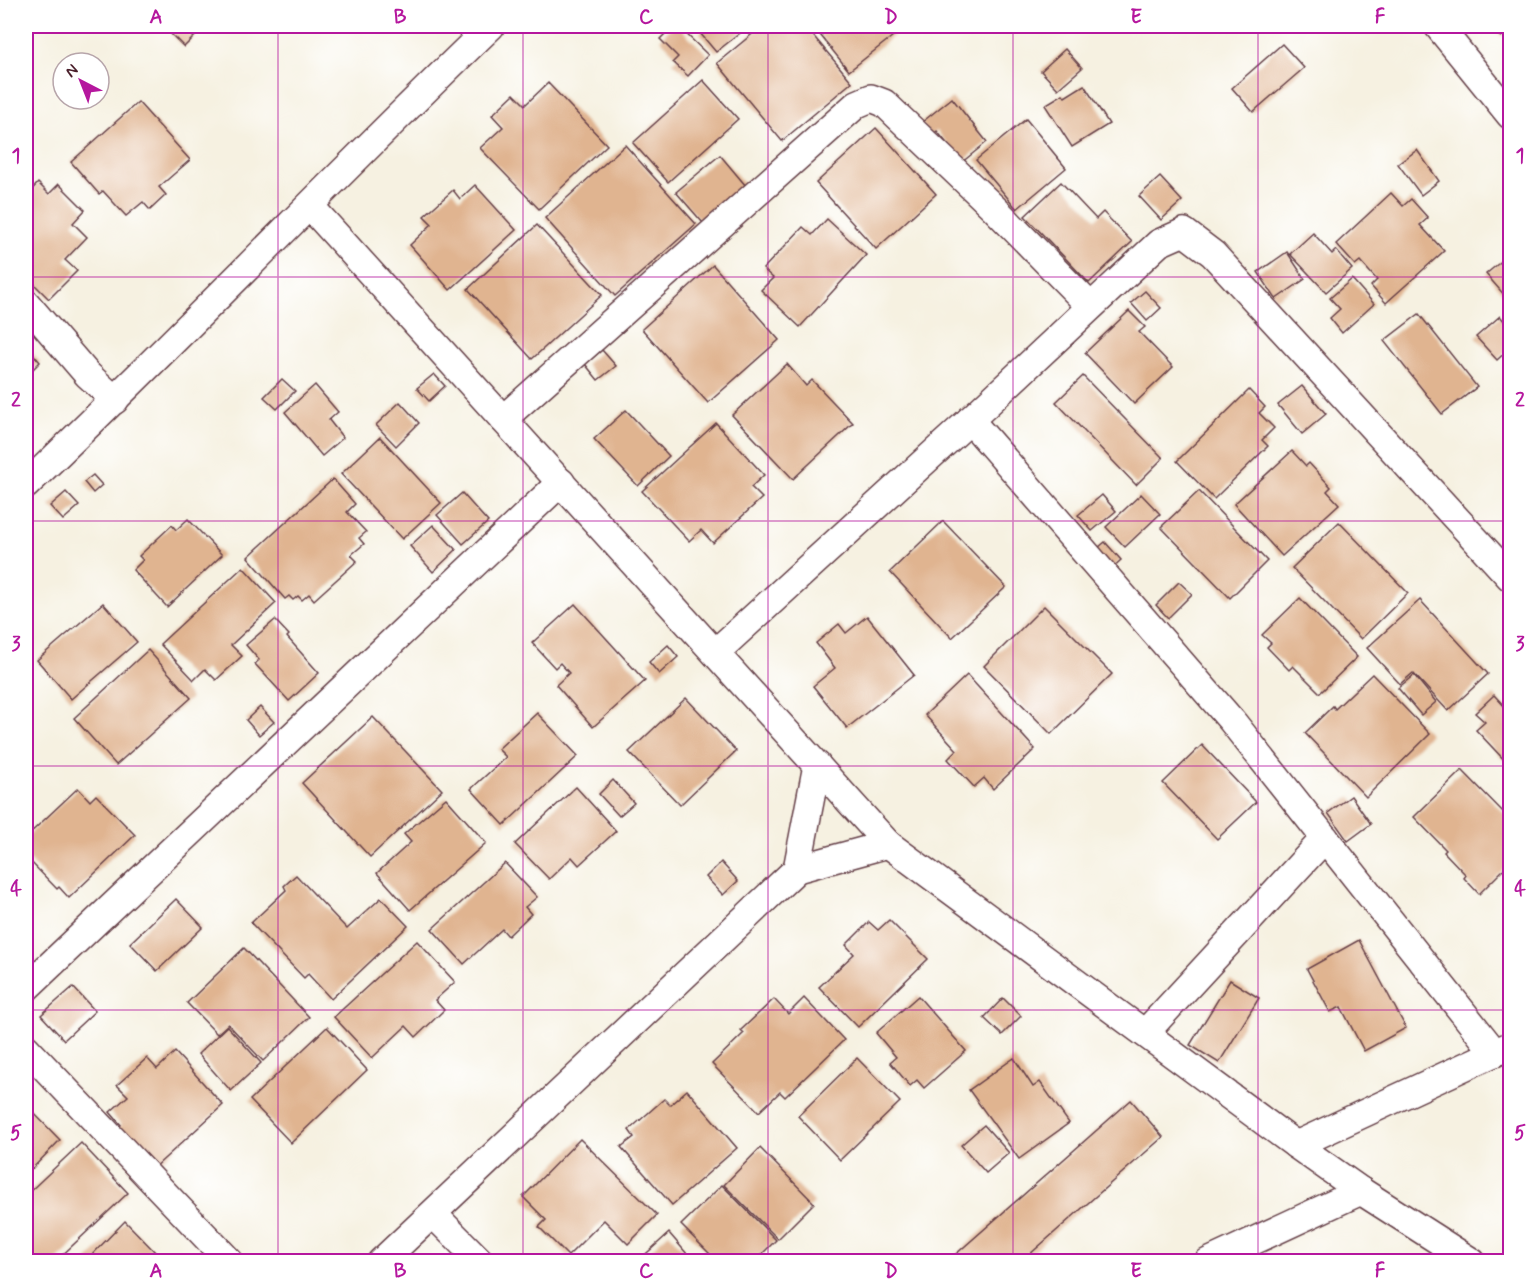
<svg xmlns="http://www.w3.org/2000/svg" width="1536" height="1287" font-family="Mynerve,sans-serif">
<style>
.building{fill:#e0b490}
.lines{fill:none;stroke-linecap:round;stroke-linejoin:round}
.minor-casing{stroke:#643e46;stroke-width:30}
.minor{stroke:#fff;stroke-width:27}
.grid{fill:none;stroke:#b5179e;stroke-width:1.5;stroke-opacity:0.55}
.neatline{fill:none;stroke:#b5179e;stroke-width:2}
.grid-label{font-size:20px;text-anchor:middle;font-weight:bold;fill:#b5179e}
</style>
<rect width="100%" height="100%" fill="#fff"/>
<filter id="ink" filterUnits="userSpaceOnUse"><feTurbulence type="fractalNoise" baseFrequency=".0167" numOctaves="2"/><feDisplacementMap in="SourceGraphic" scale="12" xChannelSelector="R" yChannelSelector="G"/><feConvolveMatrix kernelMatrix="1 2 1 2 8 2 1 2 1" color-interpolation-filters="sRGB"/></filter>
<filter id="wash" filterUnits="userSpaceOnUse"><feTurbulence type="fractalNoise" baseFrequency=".008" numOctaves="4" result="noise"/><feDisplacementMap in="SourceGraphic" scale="24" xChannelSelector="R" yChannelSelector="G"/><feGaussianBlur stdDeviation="1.35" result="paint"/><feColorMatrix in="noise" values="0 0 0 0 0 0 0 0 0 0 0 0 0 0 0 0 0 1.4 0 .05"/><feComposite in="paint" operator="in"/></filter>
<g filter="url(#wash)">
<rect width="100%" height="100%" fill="#f6f1e1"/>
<g id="blocks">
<g class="building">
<path d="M181,26h4l10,10 -11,11 -13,-13z"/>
<path d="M673,26h5l30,29 -20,21 -15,-14 5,-5 -18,-18z"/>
<path d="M706,26h43l-33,26 -16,-19 7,-6z"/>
<path d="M762,26h43l47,56 -70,59 -65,-78z"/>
<path d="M813,26h80l5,6 -49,39z"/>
<path d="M1492,26h18v3l-9,8z"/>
<path d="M1282,44l22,24 -51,44 -21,-24z"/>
<path d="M1065,49l17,19 -24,21 -17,-18z"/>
<path d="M703,80l35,39 -70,63 -35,-39z"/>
<path d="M548,83l59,62 -68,64 -59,-61 23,-21 -11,-12 22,-21 11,11z"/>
<path d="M1084,85l25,39 -37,23 -27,-42 18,-11 2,3z"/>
<path d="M952,98l35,44 -31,25 -12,-16 6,-4 -13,-16 -6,5 -10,-13z"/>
<path d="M138,102l52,58 -31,27 7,8 -16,15 -7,-8 -17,14 -23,-25 -4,3 -28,-32z"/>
<path d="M1026,119l40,49 -49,41 -41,-49z"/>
<path d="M876,128l60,66 -60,55 -60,-66z"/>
<path d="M625,145l71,79 -81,72 -70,-78z"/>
<path d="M1417,150l22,31 -18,14 -23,-31z"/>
<path d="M720,155l26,31 -43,37 -27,-31z"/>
<path d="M1160,177l22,24 -21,19 -22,-24z"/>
<path d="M1061,182l35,37 7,-7 29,30 -43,41 -64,-67z"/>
<path d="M38,183l11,11 10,-10 26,26 -12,13 14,14 -22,23 12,11 -28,28 -23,-23v-80z"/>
<path d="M475,185l41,45 -66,60 -40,-45 22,-21 -8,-8 29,-26 7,9z"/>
<path d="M1391,193l12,13 8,-7 17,19 -8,7 24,26 -58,52 -15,-17 6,-6 -17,-19 -5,4 -19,-21z"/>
<path d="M827,219l39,36 -66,72 -39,-37 12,-12 -10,-9 40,-42 9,8z"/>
<path d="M537,225l65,70 -70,64 -64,-70z"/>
<path d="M1313,233l19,21 4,-4 16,19 -26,23 -36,-38z"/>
<path d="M1287,252l18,27 -29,20 -18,-27z"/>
<path d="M1510,254v39l-4,4 -20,-23z"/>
<path d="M713,265l66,75 -71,63 -66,-74z"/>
<path d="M1352,279l22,25 -32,29 -12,-15 10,-9 -10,-11z"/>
<path d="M1145,291l16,17 -14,13 -16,-18z"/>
<path d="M1129,311l16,16 -6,5 34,35 -39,37 -49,-51z"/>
<path d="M1419,314l58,73 -35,27 -58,-73z"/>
<path d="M1500,316l10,12v20l-13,12 -21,-23z"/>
<path d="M26,346l14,16 -14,14z"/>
<path d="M602,350l14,16 -18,14 -13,-16z"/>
<path d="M787,364l19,22 6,-6 41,43 -60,56 -61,-64z"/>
<path d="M434,374l11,12 -16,15 -12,-13z"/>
<path d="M1083,376l80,82 -27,27 -80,-83z"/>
<path d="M282,379l13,12 -18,18 -13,-12z"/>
<path d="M315,385l23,27 -9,8 14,18 -21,18 -37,-44z"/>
<path d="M1302,386l24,28 -24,20 -24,-29z"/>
<path d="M1249,390l16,17 -6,6 15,15 -12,12 6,6 -54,53 -37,-38z"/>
<path d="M400,402l19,21 -23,23 -20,-21z"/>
<path d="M626,410l43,46 -31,30 -44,-47z"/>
<path d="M716,423l48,52 -13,12 11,11 -49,45 -12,-13 -12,11 -47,-50z"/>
<path d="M380,437l61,66 -39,36 -61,-65z"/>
<path d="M1292,451l14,15 3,-3 22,24 -4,4 12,13 -57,52 -48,-52z"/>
<path d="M93,475l9,10 -9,8 -9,-11z"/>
<path d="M333,479l22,25 -8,8 19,20 -7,6 5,6 -13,11 6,6 -43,39 -5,-6 -7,6 -4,-4 -5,4 -4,-4 -4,3 -37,-42z"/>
<path d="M1199,491l68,70 -37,37 -69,-71z"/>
<path d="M66,492l13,14 -16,14 -13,-14z"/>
<path d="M462,493l26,29 -25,22 -26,-29z"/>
<path d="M1141,494l19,20 -35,33 -19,-20z"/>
<path d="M1102,495l14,16 -24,20 -14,-16z"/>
<path d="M188,519l34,36 -55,52 -34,-37 10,-10 -4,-4 33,-31 4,5z"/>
<path d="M943,521l63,66 -54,51 -62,-66z"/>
<path d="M1339,522l69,71 -47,46 -69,-71z"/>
<path d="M433,525l23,25 -23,22 -23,-26z"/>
<path d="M1105,542l16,18 -12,11 -17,-18z"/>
<path d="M243,567l33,36 -45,42 11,11 -26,24 -11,-11 -11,11 -34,-36z"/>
<path d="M1179,582l13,12 -24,24 -12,-13z"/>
<path d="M1300,598l57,59 -37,36 -27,-27 -4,4 -22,-23 4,-4 -9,-8z"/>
<path d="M1420,600l68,74 -40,37 -35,-38 -13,11 -33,-36z"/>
<path d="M103,603l34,39 -66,57 -34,-39z"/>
<path d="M575,604l70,77 -52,46 -37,-42 13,-12 -9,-10 -5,5 -23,-25z"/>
<path d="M1044,606l68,68 -61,60 -67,-68z"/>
<path d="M867,616l47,59 -67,53 -34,-42 22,-18 -19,-25 23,-19 7,9z"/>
<path d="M275,620l14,15 -2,2 32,36 -30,28 -34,-37 4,-4 -13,-15z"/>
<path d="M668,645l10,12 -19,17 -10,-12z"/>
<path d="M148,650l43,48 -75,67 -42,-47z"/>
<path d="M1372,674l58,60 -64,63 -61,-64 28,-27 2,3z"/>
<path d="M967,675l68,74 -42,40 -9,-11 -10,9 -26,-28 9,-9 -32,-35z"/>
<path d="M1414,675l22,27 -15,13 -23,-27z"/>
<path d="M1494,695l12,13 4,-4v62l-34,-36 9,-8 -10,-9z"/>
<path d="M686,698l50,53 -56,54 -51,-53z"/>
<path d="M260,707l14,15 -15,13 -13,-15z"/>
<path d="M537,713l41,43 -74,69 -33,-36 35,-32 -8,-8z"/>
<path d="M373,717l69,73 -72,67 -68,-74z"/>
<path d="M1202,745l54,57 -39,37 -54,-56z"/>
<path d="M1462,770l48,49v44l-31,31 -15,-16 2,-3 -22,-23 2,-2 -32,-33z"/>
<path d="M613,780l21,23 -15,13 -20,-22z"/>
<path d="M576,787l40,44 -37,34 -7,-8 -23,22 -34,-35z"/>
<path d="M78,788l12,13 6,-6 39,40 -66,63 -10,-11 -2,2 -31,-32v-20z"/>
<path d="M1351,796l20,28 -23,17 -20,-28z"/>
<path d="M446,798l40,45 -76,67 -33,-37 34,-31 -7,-8z"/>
<path d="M721,862l17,19 -15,14 -17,-18z"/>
<path d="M505,863l32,34 -12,10 6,7 -23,22 -6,-7 -38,35 -32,-35z"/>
<path d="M296,875l51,54 34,-31 27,28 -77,73 -23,-25 -4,4 -53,-55 35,-33 -2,-4z"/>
<path d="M176,899l27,28 -46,44 -27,-28z"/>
<path d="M889,920l39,39 -70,68 -39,-40 35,-33 -8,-9 23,-23 9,8z"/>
<path d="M1359,940l47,88 -42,23 -23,-44 -11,5 -23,-43z"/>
<path d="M417,941l38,41 -20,18 9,10 -28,27 -10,-11 -34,32 -38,-41z"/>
<path d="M244,948l65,69 -46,44 -35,-37 -11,10 -30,-31z"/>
<path d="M1230,980l29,18 -40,65 -29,-18z"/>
<path d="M73,987l22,24 -31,29 -23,-25z"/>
<path d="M918,996l48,55 -42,37 -7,-8 -7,6 -20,-24 6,-5 -20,-24z"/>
<path d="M804,998l40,42 -59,57 -5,-5 -21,20 -47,-48 32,-31 -3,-3 33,-31 14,15z"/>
<path d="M1003,998l18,18 -19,19 -18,-17z"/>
<path d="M227,1026l34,37 -30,28 -33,-37z"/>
<path d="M327,1027l40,43 -76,73 -41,-43z"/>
<path d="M175,1052l48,53 -70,64 -37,-40 5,-4 -11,-13 18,-16 -11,-11 30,-27 10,11z"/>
<path d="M857,1058l43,44 -60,58 -42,-44z"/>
<path d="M1014,1058l19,29 7,-5 29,41 -50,36 -50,-69z"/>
<path d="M687,1090l50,58 -65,57 -51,-58 13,-10 -5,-7 35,-31 6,6z"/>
<path d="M1131,1100l32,37 -142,125h-74z"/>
<path d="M26,1105l34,35 -34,35z"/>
<path d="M984,1125l25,28 -23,20 -25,-28z"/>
<path d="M580,1139l77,76 -29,29 -24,-24 -36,36 -29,-29 7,-7 -23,-23z"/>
<path d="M81,1143l47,50 -73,69h-17l-12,-14v-53z"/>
<path d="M760,1148l54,55 -36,36 -54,-54z"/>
<path d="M722,1185l54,55 -22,22h-36l-37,-37z"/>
<path d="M125,1221l31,32 -9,9h-62z"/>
<path d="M669,1233l25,29h-57z"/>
</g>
</g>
</g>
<g filter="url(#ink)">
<use href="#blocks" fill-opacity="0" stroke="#643e46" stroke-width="1.5"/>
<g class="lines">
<defs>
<g id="minor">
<path d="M1438,26l72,89"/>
<path d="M310,206l578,638 408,301 65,46 111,71"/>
<path d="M26,303l61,71 28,26"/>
<path d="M503,419l354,-315 14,-6 13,5 110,105 96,98"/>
<path d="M970,420l262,301 263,332"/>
<path d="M26,485c158,-150 308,-308 465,-459"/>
<path d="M716,652l254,-232 189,-177 25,-11 29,22 297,323"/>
<path d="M797,869l20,-104"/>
<path d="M26,988l535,-506"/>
<path d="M1145,1033l180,-195"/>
<path d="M26,1048l204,214"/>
<path d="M1296,1145l213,-99"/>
<path d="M433,1214l48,48"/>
<path d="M381,1262l416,-393 91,-25"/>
<path d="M1208,1262l153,-71"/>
</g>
</defs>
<use href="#minor" class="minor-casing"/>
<use href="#minor" class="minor"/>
</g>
</g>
<path class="grid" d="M278,26v1236M523,26v1236M768,26v1236M1013,26v1236M1258,26v1236M26,277h1484M26,521h1484M26,766h1484M26,1010h1484"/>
<rect width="1536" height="1287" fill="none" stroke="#fff" stroke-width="66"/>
<g transform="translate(81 81) rotate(318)"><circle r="28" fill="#ffffff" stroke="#b7a5aa" stroke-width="1.5"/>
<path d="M0-4.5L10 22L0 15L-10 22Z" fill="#b5179e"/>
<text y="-9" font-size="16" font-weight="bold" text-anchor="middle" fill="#4a1f2b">N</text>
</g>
<rect x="33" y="33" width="1470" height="1221" class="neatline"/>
<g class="grid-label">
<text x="156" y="23">A</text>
<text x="400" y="23">B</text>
<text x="646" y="23">C</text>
<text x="891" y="23">D</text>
<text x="1136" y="23">E</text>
<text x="1380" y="23">F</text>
<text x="16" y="162">1</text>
<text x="1520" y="162">1</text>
<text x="16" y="406">2</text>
<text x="1520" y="406">2</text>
<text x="16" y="650">3</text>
<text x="1520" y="650">3</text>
<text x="16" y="895">4</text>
<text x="1520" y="895">4</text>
<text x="16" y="1139">5</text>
<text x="1520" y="1139">5</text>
<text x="156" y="1277">A</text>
<text x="400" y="1277">B</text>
<text x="646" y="1277">C</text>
<text x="891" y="1277">D</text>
<text x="1136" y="1277">E</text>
<text x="1380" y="1277">F</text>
</g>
</svg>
